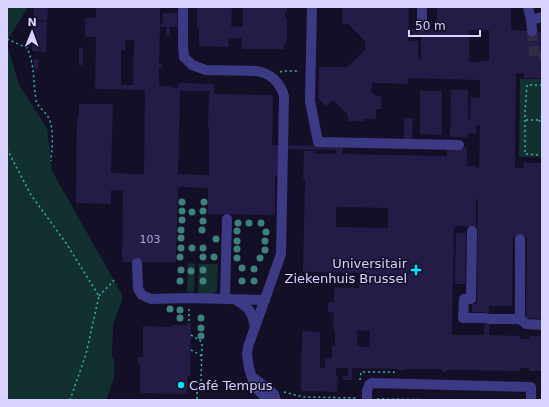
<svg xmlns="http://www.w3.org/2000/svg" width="549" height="407" font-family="'DejaVu Sans',sans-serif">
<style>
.green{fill:#12302f}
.building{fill:#241b47;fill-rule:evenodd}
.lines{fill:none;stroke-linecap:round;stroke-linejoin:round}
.minor-tunnel{stroke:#312d47;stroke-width:10;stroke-dasharray:10 5;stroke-linecap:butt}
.path{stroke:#2fb8b0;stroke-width:1.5;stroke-dasharray:2 3;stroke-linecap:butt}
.minor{stroke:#3d3a85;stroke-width:10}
.minor-bridge{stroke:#3d3a85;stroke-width:10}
.tree{fill:#3d827b}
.poi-dot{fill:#00e5ff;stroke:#130f26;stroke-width:1.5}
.labels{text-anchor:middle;stroke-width:3;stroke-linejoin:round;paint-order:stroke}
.number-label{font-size:11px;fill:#aca6d1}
.poi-label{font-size:13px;fill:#d9d4ff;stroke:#130f26;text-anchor:end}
</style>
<rect width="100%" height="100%" fill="#130f26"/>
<g class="green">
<path d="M7,7h21l-21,34z"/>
<path d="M7,44l12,41 28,43 5,43 68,120 3,6 -10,27 -1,32 2,3v19l-8,22h-99z"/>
<path d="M520,79h22v78h-23z"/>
<path d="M188,263l7,1 -1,28h-7z"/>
<path d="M199,264h19l-1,27 -5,3 -14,1z"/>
</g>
<g class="building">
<path d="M34,7h14l-1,14 -13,-1z"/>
<path d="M96,7h64v17h2l1,-11h14v14h-7v9h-4v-9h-6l-1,37h3v4h-3v18h13v2h6l1,-5 35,1v10l59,1 -1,50 71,1 -1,8 105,2v-9h20v19h9v2h3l1,-43h-4v8h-8l-1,4h-17l1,-47h17v30h2l1,-23 9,1v-19h-1v1l-71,-2v6l-36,-1 -1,9 5,4h6l-1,13h-5v10h-12v2h-16v-6l-15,-15 -7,6 -8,-8 1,-31h28l18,-17v-9l-17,-17h-6v-17h67l-1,34h10v18h3v-22h-9v-9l25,1v-22h74v23l31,2v46h-18v-5h-8l-1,95h8l1,-5h18v156l-16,-1 1,-81h-14l-1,69h-23v29l31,1v3h9v-3h13v35h-13v-3h-9v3l-73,-1v2h-5v-3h-37v1h-7v-1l-46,-1v12h-9v-4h5v-8h-12v8h2l-1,16 -36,-1 1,-60 18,1v36h5v-10h7v-12h3v-16h-2l1,-17 -6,-1v-9l1,-1h5v-15l25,1v-15l-56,-1 2,-93h-2l1,-28h11v3h21v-4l-57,-1 -1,27h-3v39l-67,-1v-25h-1v-1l-28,-1v2h-1l-2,73h-54l1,-72h-12v14l-35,-1 1,-86h2v-13h34l-2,69 33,1 1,-84 -50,-1 1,-52h-11v-19h11zM469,30h20v31l-20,1zM125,40h9l-1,45h-12v-35h4zM180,91h29l-1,37h1v47l-31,-1zM476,199h2l-1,105h-5v8h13l-1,23h-32l2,-108h2v-1l20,1zM336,207l52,1v20l-52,-1zM357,330l13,1 -1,16 -12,-1z"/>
<path d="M197,7h35l-1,19 12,1v-20h44v5h-2v6h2v24l-3,2v5h-42v-11h-13l-1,9 -29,-1v-18h-2z"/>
<path d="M33,22h14l-1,30 -14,-1z"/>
<rect x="79" y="48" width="4" height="17"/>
<path d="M34,59h5l-1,10 -4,-1z"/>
<path d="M420,91h22v44l-22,-1z"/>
<path d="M404,118h9l-1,23h-8z"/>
<path d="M456,233h10l-1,51h-10z"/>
<path d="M187,322l4,1 -1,53h-2l-1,18 -47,-1v-30h-2v-6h5v-31l28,1v-2h16z"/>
</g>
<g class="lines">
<path class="minor-tunnel" d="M532,31l2,25h8"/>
<g class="path">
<path d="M7,39l20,9c8,18 6,33 9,52 1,6 7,10 11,15 8,13 5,31 4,46"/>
<path d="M280,72l3,-1h17"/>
<path d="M542,85h-15l-2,26v43l17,1"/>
<path d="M542,116l-3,4 3,4"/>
<path d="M526,120h13"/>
<path d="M7,149l24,46 35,48 33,53 -13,58 -16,46"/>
<path d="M99,296l17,-18"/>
<path d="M189,321v-13"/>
<path d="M191,335l11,7 -1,42 -4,3v13"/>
<path d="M191,350l11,6"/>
<path d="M360,380l1,-8h32l3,1"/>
<path d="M284,392l19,5 55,1"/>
<path d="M377,399l69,1"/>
</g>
<g class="minor">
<path d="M183,7v39l1,11 8,8 14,5 50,1c14,2 24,11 28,25l-3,158 -26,73 -7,20 -1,7 2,14 6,19 10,10 6,3"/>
<path d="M312,7l-2,94 8,41 141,3"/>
<path d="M422,7v19"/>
<path d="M528,7l3,13 1,11"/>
<path d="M531,20l11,-3"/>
<path d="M472,231l-1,68h-7l-1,19h21"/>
<path d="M520,239v80l6,5 16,1"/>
<path d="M137,263l1,26 4,6 9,4 38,-1 76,2"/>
<path d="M225,299l2,-80"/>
<path d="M236,300c13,8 16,11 19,27"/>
<path d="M489,319h31"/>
<path d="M255,379l19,15 2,6"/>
<path d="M367,391l2,-6 3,-2 159,4v13"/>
</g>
<path class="minor-bridge" d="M367,400v-9"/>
</g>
<g class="tree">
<circle cx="182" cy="202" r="3.5"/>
<circle cx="204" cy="202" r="3.5"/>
<circle cx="182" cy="211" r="3.5"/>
<circle cx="203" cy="211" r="3.5"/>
<circle cx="192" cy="212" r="3.5"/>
<circle cx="182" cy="220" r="3.5"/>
<circle cx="203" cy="221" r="3.5"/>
<circle cx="238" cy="223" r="3.5"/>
<circle cx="249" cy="223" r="3.5"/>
<circle cx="261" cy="223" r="3.5"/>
<circle cx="181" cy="230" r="3.5"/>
<circle cx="202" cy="230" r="3.5"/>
<circle cx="237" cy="231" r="3.5"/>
<circle cx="266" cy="232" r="3.5"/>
<circle cx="181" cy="238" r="3.5"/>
<circle cx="216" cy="239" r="3.5"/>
<circle cx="237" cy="241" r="3.5"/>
<circle cx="265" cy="241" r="3.5"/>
<circle cx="181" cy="248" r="3.5"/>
<circle cx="192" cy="248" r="3.5"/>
<circle cx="203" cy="248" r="3.5"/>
<circle cx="237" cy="249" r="3.5"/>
<circle cx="265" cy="250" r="3.5"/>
<circle cx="180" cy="257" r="3.5"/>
<circle cx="203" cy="257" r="3.5"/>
<circle cx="214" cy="257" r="3.5"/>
<circle cx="237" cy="258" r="3.5"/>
<circle cx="260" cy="258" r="3.5"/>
<circle cx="242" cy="268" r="3.5"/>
<circle cx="254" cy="269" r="3.5"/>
<circle cx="181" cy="270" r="3.5"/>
<circle cx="203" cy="270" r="3.5"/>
<circle cx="191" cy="271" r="3.5"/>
<circle cx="180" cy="281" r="3.5"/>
<circle cx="203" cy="281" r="3.5"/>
<circle cx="242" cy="281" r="3.5"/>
<circle cx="254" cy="281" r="3.5"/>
<circle cx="170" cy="309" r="3.5"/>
<circle cx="180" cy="310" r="3.5"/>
<circle cx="180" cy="318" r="3.5"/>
<circle cx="201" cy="318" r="3.5"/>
<circle cx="201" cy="328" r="3.5"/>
<circle cx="201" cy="336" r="3.5"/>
</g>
<g class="poi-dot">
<path d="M414 264h4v4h4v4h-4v4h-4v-4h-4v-4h4z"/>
<circle cx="181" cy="385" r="4"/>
</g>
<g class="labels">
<g class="number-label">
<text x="150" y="243">103</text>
</g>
<g class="poi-label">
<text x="407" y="268">Universitair<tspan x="407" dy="15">Ziekenhuis Brussel</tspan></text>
<text x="189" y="390" text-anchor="start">Café Tempus</text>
</g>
</g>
<rect width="549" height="407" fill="none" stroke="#d9d4ff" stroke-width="16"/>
<g transform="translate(32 32) rotate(1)" stroke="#130f26" stroke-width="3" paint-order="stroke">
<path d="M0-3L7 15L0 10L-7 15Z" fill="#d9d4ff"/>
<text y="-6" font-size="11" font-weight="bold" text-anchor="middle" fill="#d9d4ff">N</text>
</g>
<path d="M409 30v6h71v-6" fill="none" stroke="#d9d4ff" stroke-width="2"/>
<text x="415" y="30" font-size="12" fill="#d9d4ff" stroke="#130f26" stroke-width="3" paint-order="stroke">50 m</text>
</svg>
